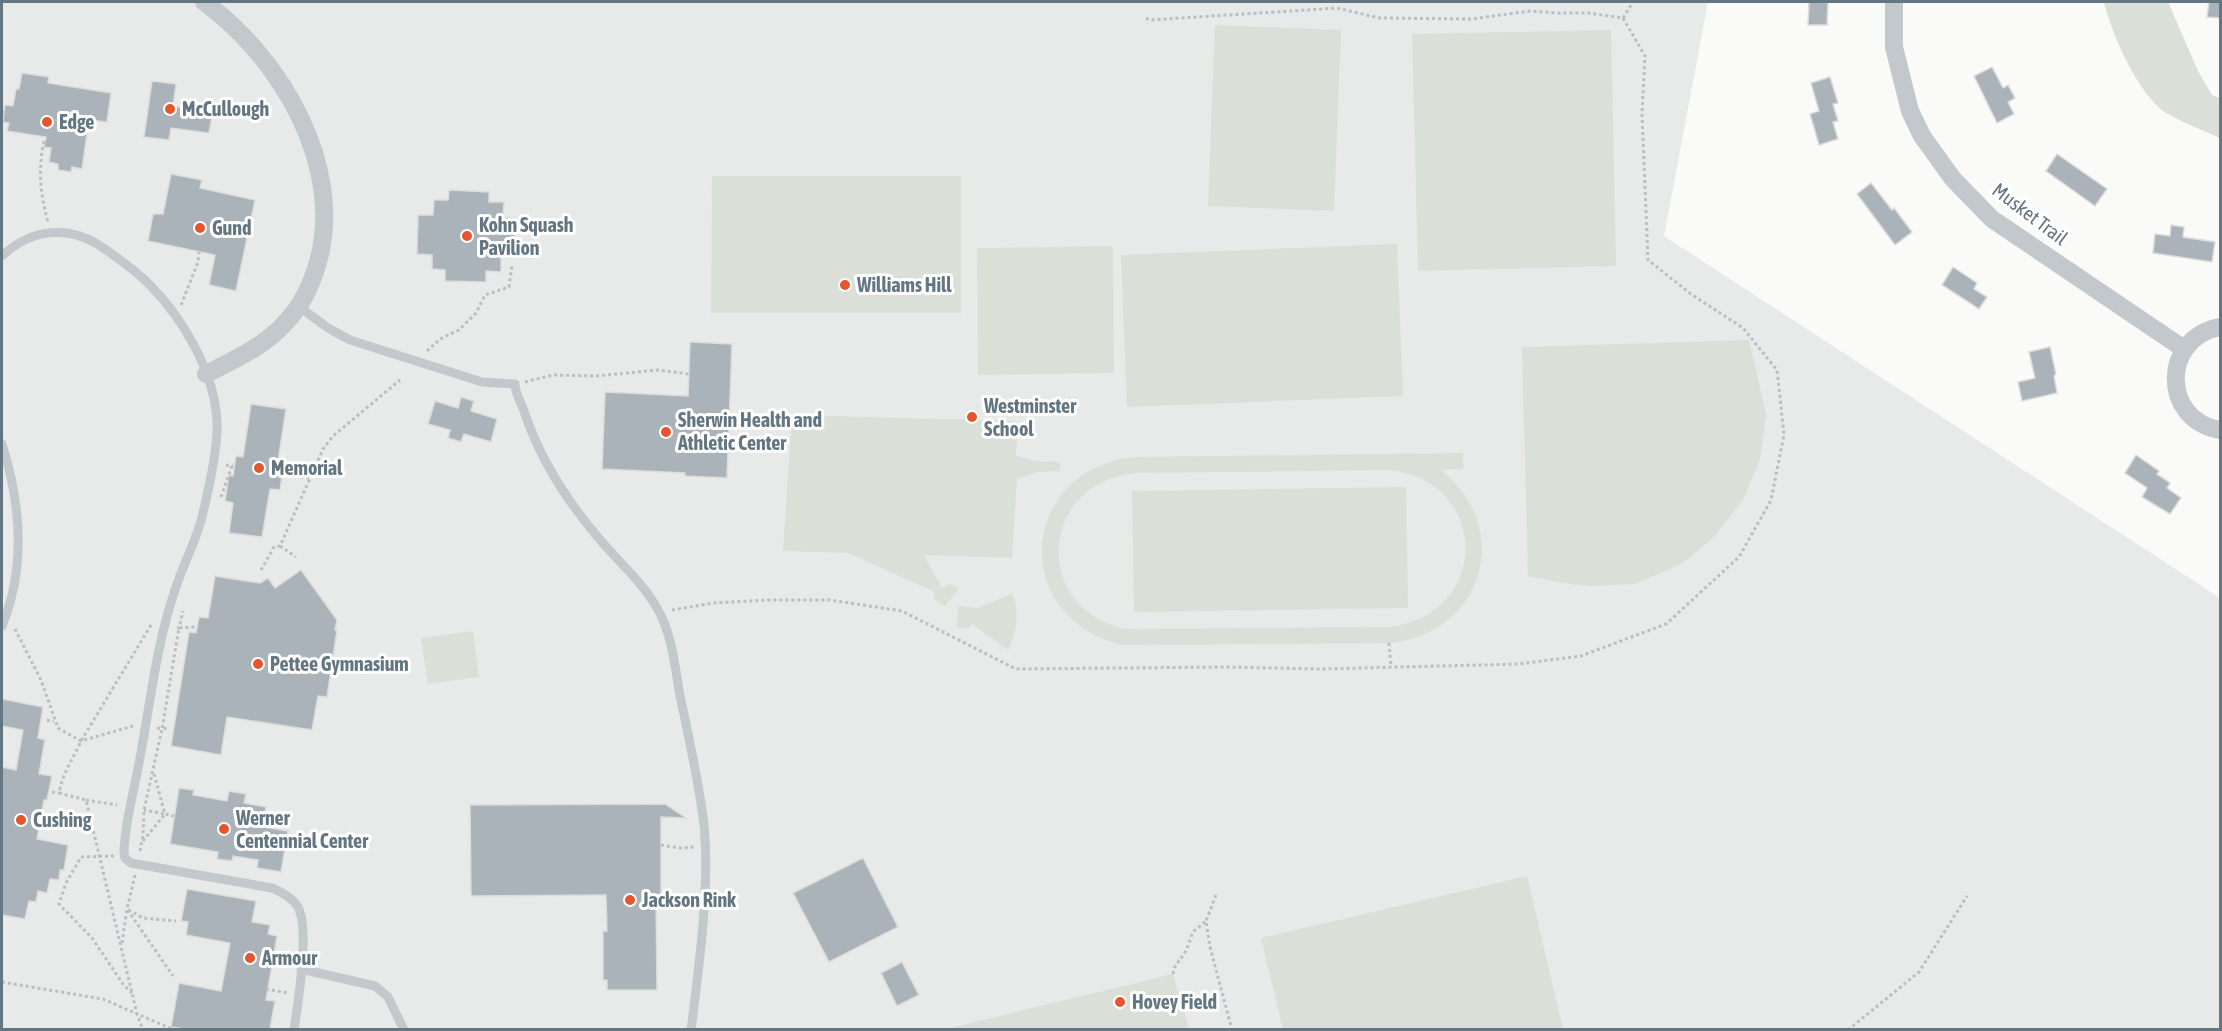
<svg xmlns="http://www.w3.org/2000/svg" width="2222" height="1031" font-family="'Asap Condensed',sans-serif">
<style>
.built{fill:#e8e9e9}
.green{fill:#dadfd7;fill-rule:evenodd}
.building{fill:#aab3b9;stroke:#dcdcda;stroke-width:1.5}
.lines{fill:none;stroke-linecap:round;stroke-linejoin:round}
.path{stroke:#bbbfc2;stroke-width:3;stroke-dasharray:3 3;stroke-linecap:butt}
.service{stroke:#c3c8cc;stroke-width:9}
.minor{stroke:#c3c8cc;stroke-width:18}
.poi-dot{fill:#e4572e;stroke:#fff;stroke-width:2}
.labels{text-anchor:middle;stroke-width:6;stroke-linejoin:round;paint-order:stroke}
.poi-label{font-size:20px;font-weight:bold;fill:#657683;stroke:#fff;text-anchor:start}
.street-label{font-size:20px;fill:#657683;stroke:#fff}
</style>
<rect width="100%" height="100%" fill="#fafaf8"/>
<path class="built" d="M2,2h1706l-44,234 556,362v431l-2218,1z"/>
<g class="green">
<path d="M2104,2h64l30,69 14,24 8,3v40c-17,-8 -37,-15 -54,-25 -27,-17 -55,-80 -62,-111z"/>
<path d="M1215,25l126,5 -7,181 -126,-5z"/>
<path d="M1611,30l5,236 -198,5 -6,-237z"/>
<path d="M712,176h249v137h-250z"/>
<path d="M1397,244l6,152 -276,11 -6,-152z"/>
<path d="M1113,246l1,127 -136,2 -1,-127z"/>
<path d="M1749,340l17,74 -6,45 -16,39 -29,38 -32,27 -48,21 -43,2 -23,-2 -41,-8 -6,-229z"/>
<path d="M792,415l226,6 -2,35 20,5 24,1v9l-22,1 -21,7 -5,79 -88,-3 18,33 8,-4 9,5 -14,17 -12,-8 2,-6 -87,-39 -65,-2z"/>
<path d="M1463,453v16l-22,1c74,59 42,164 -52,173l-267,2c-113,-27 -104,-175 12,-188zM1389,470c102,11 102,145 0,157l-264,2c-94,-21 -86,-146 10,-156z"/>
<path d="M1406,487l2,121 -274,4 -2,-121z"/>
<path d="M1012,594c9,20 4,37 -4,56l-36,-26 -3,4h-12l1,-22 19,2z"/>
<path d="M473,631l6,46 -51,7 -7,-46z"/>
<path d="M1527,876l36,153h-280l-22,-91z"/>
<path d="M1173,974l16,55h-243z"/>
</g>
<g class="building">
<path d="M1809,2h19l-1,23h-19z"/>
<path d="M2209,2h11v16l-13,-1z"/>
<path d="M1992,67l11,21 5,-3 7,13 -7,4 6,12 -17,9 -23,-47z"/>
<path d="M22,73l27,4 -1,6 63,10 -4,29 -18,-2 -7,49 -10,-2 -1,5 -13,-2v-6l-9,-2 2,-14 -7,-1 2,-10 -39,-6 2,-8 -6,-1 2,-17 8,1 3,-17h3z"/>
<path d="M1830,77l8,26 -5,1 5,17 -5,1 5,17 -19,6 -9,-31 9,-3 -8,-28z"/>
<path d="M152,81l24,3 -3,22 40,6 -4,21 -38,-5 -2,12 -25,-3z"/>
<path d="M2057,154l50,35 -12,17 -49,-35z"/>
<path d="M171,174l31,6 -2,8 55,12 -19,91 -27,-6 6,-30 -67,-14 5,-27h10z"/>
<path d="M1871,183l21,27 2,-2 18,24 -17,13 -38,-51z"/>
<path d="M449,190l40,2v10h15l-1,15 13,1 -1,40 -14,-1v15l-15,-1v11l-41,-1v-11l-13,-1v-14l-15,-1 1,-39h15l1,-15h14z"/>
<path d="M2171,225l13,2 -1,10 32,5 -3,20 -59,-9 2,-19 15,2z"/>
<path d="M1953,267l24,16 -3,6 13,8 -8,12 -37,-24z"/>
<path d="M690,342l42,2 -5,134 -42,-2v-3l-83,-4 3,-77 83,4z"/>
<path d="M2050,347l6,27 -2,2 3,17 -35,8 -4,-19 17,-4 -6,-26z"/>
<path d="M461,397l13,4 -3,10 26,8 -6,23 -27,-8 -3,8 -13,-4 2,-8 -22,-6 7,-23 23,7z"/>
<path d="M251,404l35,5 -8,52h6l-4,29 -10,-1 -8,48 -33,-4 4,-30 -8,-2 4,-26 4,1 3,-20 7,1z"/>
<path d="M2136,455l23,16 -2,3 13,9 -3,5 14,10 -11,16 -28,-17 5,-9 -22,-15z"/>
<path d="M301,570l36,50 -2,10h2l-10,67 -9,-1 -6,34 -85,-13 -6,38 -50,-9 18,-114 7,1 3,-16 9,1 7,-42 45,7 8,-5 7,10z"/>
<path d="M2,699l41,8 -5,31 7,2 -6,34 13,2 -5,24h-3l-7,39 31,6 -4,25h-4l-1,10 -9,-1 -3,14 -9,-2 -2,11 -7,-1 -4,18 -23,-4v-148l14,3 7,-40 -21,-4z"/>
<path d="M179,788l15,2 -1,5 34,6 2,-10 17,3 -2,9 22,4 -3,20 25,4 -7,41 -24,-4 1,-8 -25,-4 -1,5 -15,-2 1,-7 -48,-8z"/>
<path d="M665,804l21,14 -25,-1v78h-5l1,95h-50v-10h-4v-49h4l-1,-36 -135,1 -1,-91z"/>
<path d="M863,858l35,69 -69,35 -36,-69z"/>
<path d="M187,889l69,12 -4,21 18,3 -2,9 9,2 -11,64 9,1 -5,28h-85l-14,-2 8,-44 42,8 9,-48 -44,-8 2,-13 -7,-1z"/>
<path d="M902,962l17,33 -22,11 -16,-33z"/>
</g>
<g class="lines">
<g class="path">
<path d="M1623,18l10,-16"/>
<path d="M2,112h2"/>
<path d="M44,141c-6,28 -4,53 4,81"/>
<path d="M181,305l17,-43 1,-10"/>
<path d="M427,351l13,-12 19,-9 17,-17 9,-18 24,-8 3,-22"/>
<path d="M525,382l28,-7 43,1 62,-6 30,4"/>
<path d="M283,474l26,4"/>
<path d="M221,497l11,-31 -7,-1"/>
<path d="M280,546l16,11"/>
<path d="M261,570l13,-23 6,-1 43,-97 10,-13 67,-56"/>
<path d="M672,610l42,-7 54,-3h62l72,11 114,58 209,-2 97,2 197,-5 62,-8 85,-32 73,-67 32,-57 13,-65 -7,-65 -34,-42 -52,-34 -43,-34 -6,-147 3,-57 -22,-38 -35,-5h-29l-29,-2 -58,8 -93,-1 -42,-10 -187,12 -5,-2"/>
<path d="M151,625l-70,116c-8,18 -19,33 -22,52l27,7 51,214 38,16"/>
<path d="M177,628h2l4,-17"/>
<path d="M15,629l26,51 17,48 23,13 52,-15"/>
<path d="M1389,643l2,24"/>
<path d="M47,720l7,1"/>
<path d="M157,728l5,1 17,-101 16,-1"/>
<path d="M154,774l11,40 9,2"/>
<path d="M52,792l7,1"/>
<path d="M86,800l31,5"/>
<path d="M143,841l22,-27 -21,-4"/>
<path d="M661,845l19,3 14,-1"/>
<path d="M140,851l3,-16 1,-25 18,-81 6,-1"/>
<path d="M114,856l-33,1 -15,26 -7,21 33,34 31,46 9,9"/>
<path d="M135,875l-8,34 46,67"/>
<path d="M1216,895l-10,26 4,26 22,83"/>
<path d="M122,943l5,-34 16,9 33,3"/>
<path d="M1173,974l1,-6 12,-17 7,-19 13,-11"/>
<path d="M2,982l101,17 34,15 6,16"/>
<path d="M266,989l22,4"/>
<path d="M1848,1030l71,-58 48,-76"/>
</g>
<g class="service">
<path d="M2,256c30,-28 68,-32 103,-7 15,11 30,21 43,34 35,35 67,89 69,140 1,25 -8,65 -14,90 -6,27 -20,51 -28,77 -19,55 -25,116 -36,173 -5,28 -15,63 -15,90l1,5 6,5 141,25c10,4 20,9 26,19 12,23 0,96 -4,123"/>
<path d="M298,306l30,22 22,12 132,42 33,2c0,11 7,19 10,30 16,47 44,90 77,128 19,22 40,40 55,66 15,25 18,59 23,88 9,42 19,86 24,129 6,62 -5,142 -13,205"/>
<path d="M2,444c19,60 24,123 0,182"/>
<path d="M301,969l74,17 13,11 16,33"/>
</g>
<g class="minor">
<path d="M204,2c76,55 141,164 114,260 -6,22 -16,43 -32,60 -21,24 -52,38 -80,52"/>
<path d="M1894,2v45l16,64 12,25 31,43 39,40 192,130"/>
<path d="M2220,327c-59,11 -59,93 0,103"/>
</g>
</g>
<g class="poi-dot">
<circle cx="170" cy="109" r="6"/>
<circle cx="47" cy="122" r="6"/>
<circle cx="200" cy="228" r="6"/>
<circle cx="467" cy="236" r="6"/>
<circle cx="845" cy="285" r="6"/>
<circle cx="972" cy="417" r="6"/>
<circle cx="666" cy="432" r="6"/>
<circle cx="259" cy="468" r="6"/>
<circle cx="258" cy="664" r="6"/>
<circle cx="21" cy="820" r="6"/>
<circle cx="224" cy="829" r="6"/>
<circle cx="630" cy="900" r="6"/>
<circle cx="250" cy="958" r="6"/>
<circle cx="1120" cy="1002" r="6"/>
</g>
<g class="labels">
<g class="poi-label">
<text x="182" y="116">McCullough</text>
<text x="59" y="129">Edge</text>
<text x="479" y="232">Kohn Squash<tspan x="479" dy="23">Pavilion</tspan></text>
<text x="212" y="235">Gund</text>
<text x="857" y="292">Williams Hill</text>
<text x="984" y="413">Westminster<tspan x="984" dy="23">School</tspan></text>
<text x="678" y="427">Sherwin Health and<tspan x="678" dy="23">Athletic Center</tspan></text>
<text x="271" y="475">Memorial</text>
<text x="270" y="671">Pettee Gymnasium</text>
<text x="236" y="825">Werner<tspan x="236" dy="23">Centennial Center</tspan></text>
<text x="33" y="827">Cushing</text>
<text x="642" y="907">Jackson Rink</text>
<text x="262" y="965">Armour</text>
<text x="1132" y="1009">Hovey Field</text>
</g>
<g class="street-label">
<text transform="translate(2030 214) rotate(37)" y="7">Musket Trail</text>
</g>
</g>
<rect width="2222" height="1031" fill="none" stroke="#657683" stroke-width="6"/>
</svg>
